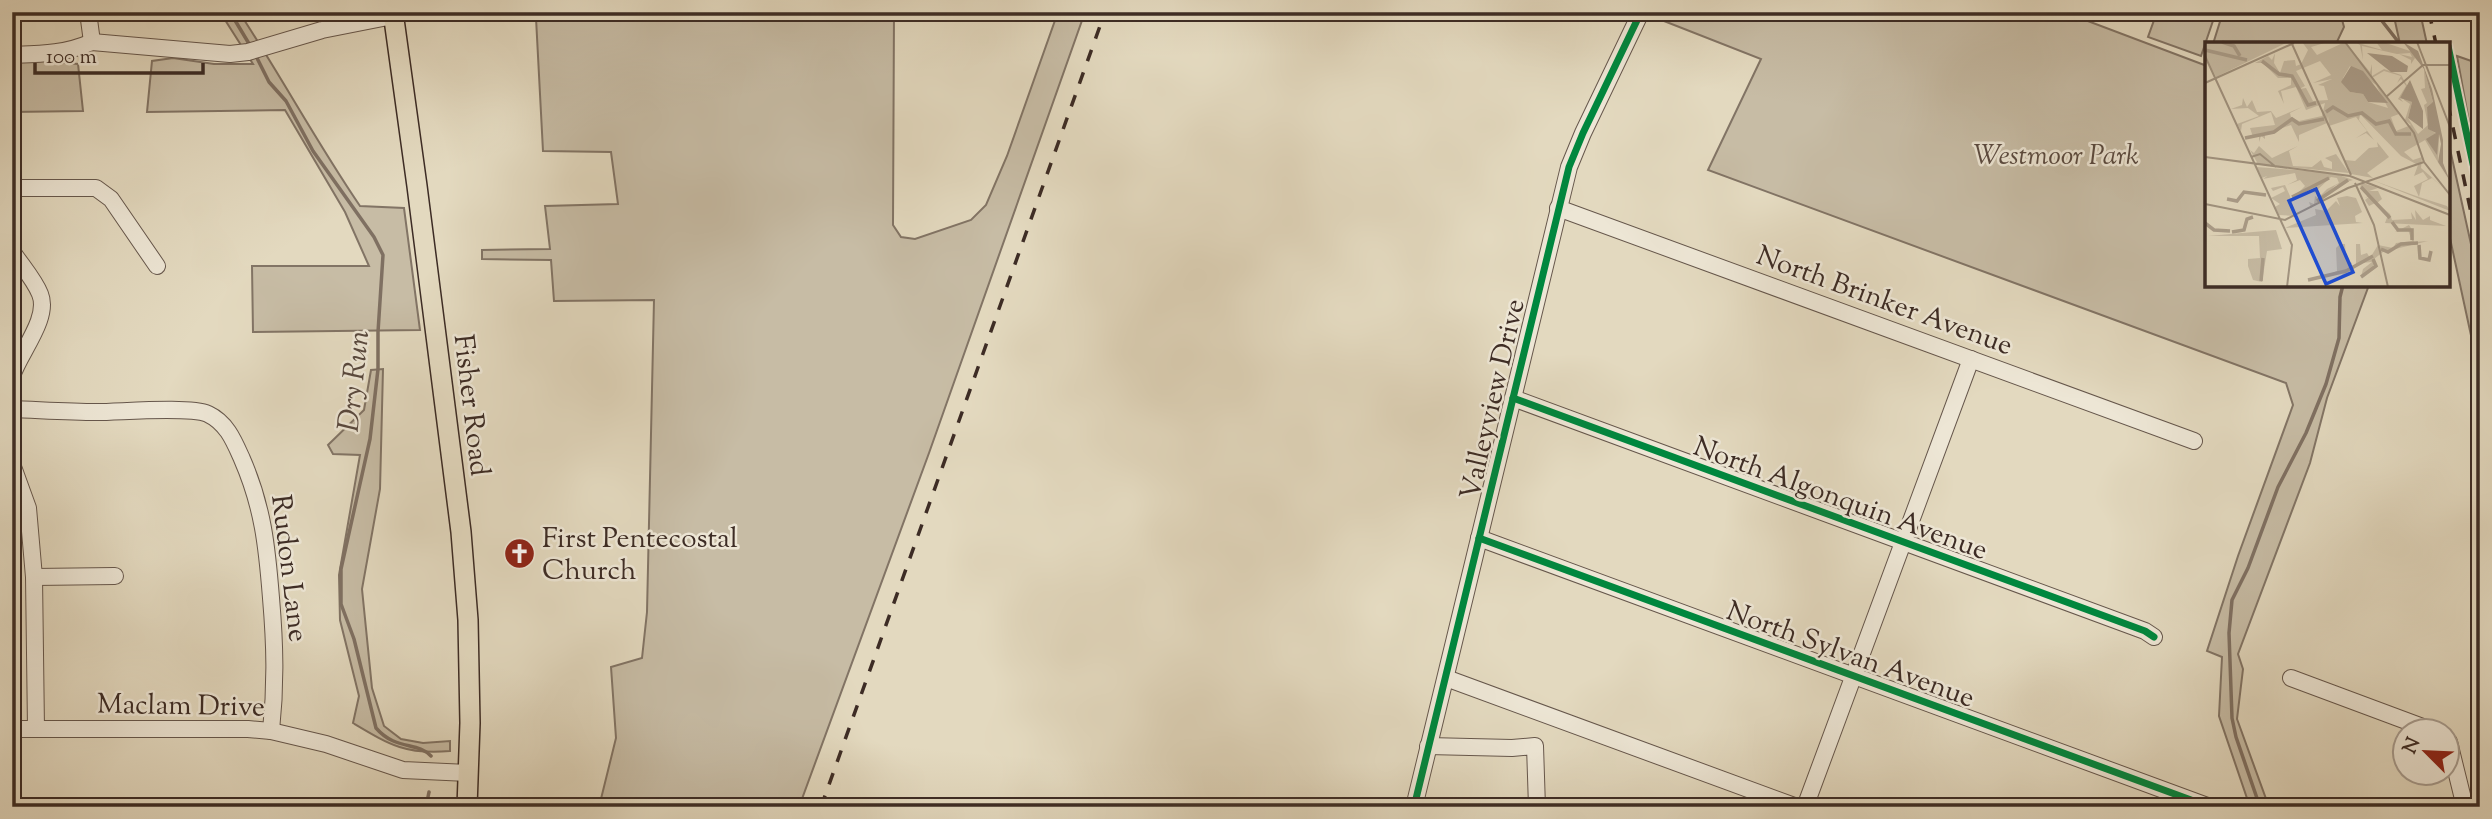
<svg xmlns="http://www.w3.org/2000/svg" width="2492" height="819" font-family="'Sorts Mill Goudy',serif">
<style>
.green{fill:#c7bca5;stroke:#827465;stroke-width:2}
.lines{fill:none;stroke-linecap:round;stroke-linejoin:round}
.stream{stroke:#7f7062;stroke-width:3.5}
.minor-casing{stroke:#66574c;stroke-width:18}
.major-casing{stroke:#3d2c25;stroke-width:22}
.minor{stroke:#ede6d5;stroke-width:16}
.major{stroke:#e3d9bf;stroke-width:19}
.rail{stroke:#3d2c25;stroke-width:3.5;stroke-dasharray:12 12;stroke-linecap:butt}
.cycleway-casing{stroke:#ede6d5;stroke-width:11}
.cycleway{stroke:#00873e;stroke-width:7}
.labels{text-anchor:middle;stroke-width:5;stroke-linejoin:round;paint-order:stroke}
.park-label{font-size:28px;font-style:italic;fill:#59493f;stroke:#ede6d5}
.street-label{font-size:28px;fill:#3d2c25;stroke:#ede6d5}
.poi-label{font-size:28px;fill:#3d2c25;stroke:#ede6d5;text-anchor:start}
.water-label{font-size:30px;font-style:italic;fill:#58483e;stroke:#ede6d5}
.inset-river{fill:none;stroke:#ab9e8b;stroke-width:3.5}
.inset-road{fill:none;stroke:#a19481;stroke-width:2}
.view{fill:#1d4ed8;fill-opacity:0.15;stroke:#1d4ed8;stroke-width:3.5}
.inset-edge{fill:none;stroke:#3d2c25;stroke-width:3.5}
</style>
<rect width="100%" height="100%" fill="#e3d9bf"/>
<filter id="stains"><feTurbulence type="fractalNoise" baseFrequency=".00286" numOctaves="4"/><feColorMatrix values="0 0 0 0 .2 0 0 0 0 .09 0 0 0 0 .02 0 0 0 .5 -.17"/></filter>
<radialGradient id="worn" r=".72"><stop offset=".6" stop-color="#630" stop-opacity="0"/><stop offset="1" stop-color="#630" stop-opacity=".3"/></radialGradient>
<g class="green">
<path d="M220,12h19c42,64 78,131 121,194l44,2 16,122 -167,2 -1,-66h117l-24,-54 -60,-102 -138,2 5,-51 21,-3 41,6h39z"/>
<path d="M660,12h234l-1,213 8,12 14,2 56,-19 15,-15 21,-49 51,-144h27l-156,441 -130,354h-200l17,-69 -5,-71 31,-9 5,-46 7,-312 -100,1 -3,-41 -69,-1v-9l68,-1 -5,-43 73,-2 -7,-52 -68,-1 -7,-133z"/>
<path d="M1641,12h423l143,54v219h162l-42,113 -17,65 -72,191 5,15 -6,50 32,88h-19l-31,-91 3,-59 -15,-6 31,-95 55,-151 -7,-22 -578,-213 53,-111z"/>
<path d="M2157,12h59l-15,44 -53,-19z"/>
<path d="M2223,12h117l4,15 -8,17h-123z"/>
<path d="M2393,12h27l7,32h-27z"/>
<path d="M2457,56l23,8v94l-4,2z"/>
<path d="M12,58l66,6 5,47 -71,1z"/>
<path d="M2448,140l32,145v92l-32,-148z"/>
<path d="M383,369l-3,120 -18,100 10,99 12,38 17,13 22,4 27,-2v10c-44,4 -60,-6 -97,-28l6,-27 -19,-76 -1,-45 21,-120 -27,-1 -5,-9 36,-35 7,-40z"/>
<path d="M12,801l427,6h-427z"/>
</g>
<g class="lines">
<g class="stream">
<path d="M230,12l21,35"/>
<path d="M2375,12l25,32"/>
<path d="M255,54l14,28 17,19 27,50 61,86 9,18 -5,77v37l-8,70 -29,130v35l13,35 22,89c20,23 41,13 55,28"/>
<path d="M426,807l3,-15"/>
<path d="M2260,807l-24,-70 -4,-19 -3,-85 3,-33 16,-32 30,-81 28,-54 20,-49 13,-46 1,-41 3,-12"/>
</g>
<defs>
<g id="minor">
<path d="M88,12l4,30"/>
<path d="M92,42l138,12 18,-2 74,-22 71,-14"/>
<path d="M12,55c29,-1 53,-1 80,-13"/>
<path d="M12,188h84l15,11 46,67"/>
<path d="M1558,208l636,233"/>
<path d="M12,251c9,14 22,28 28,43 10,24 -20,58 -28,82"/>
<path d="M1513,398l632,233 9,6"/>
<path d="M12,409c28,1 57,3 85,3 24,0 93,-6 111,2 19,9 26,27 34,45 21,48 25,88 29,139 4,47 5,86 0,133"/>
<path d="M12,464l16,44 6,69 2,152"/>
<path d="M1479,538l731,269"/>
<path d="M34,577l81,-1"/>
<path d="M1446,678l351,129"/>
<path d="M2291,678l145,54"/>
<path d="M12,729h236l23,2 55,13 77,26 65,3"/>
<path d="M2446,740l3,2 16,65"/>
<path d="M1428,746l84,2 23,-2 2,61"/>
<path d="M1414,807l155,-640 14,-34 58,-121"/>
<path d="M1805,807l166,-448"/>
</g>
<path id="major" d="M393,12l24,174 44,346 7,88 2,103 -3,84"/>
</defs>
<use href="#minor" class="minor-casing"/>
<use href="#major" class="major-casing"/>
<use href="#minor" class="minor"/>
<use href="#major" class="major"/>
<g class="rail">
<path d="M2429,12l7,32"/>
<path d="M2448,104l32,151"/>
<path d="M821,807l284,-795"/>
</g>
<defs>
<g id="cycleway">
<path d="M2448,46l32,151"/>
<path d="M1513,398l632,233 9,6"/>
<path d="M1479,538l731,269"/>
<path d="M1414,807l155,-640 14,-34 58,-121"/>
</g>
</defs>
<use href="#cycleway" class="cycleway-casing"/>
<use href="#cycleway" class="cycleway"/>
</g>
<defs>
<symbol id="church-disc" viewBox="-11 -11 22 22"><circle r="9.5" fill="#8f2418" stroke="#ede6d5"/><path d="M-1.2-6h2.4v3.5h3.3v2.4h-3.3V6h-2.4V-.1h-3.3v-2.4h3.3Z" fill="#fff"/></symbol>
</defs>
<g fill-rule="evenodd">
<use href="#church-disc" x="502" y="536" width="35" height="35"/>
</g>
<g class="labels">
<g class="park-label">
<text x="2056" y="164">Westmoor Park</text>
</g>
<g class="street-label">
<text transform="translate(1885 299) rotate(20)" y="10">North Brinker Avenue</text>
<text transform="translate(1491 399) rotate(-77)" y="10">Valleyview Drive</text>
<text transform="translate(473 405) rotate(83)" y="10">Fisher Road</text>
<text transform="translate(1841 497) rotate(20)" y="10">North Algonquin Avenue</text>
<text transform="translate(291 568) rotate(83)" y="10">Rudon Lane</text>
<text transform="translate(1851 653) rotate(20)" y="10">North Sylvan Avenue</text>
<text transform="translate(181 704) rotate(1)" y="10">Maclam Drive</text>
</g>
<g class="poi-label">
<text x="542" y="547">First Pentecostal<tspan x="542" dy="32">Church</tspan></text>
</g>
<g class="water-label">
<text transform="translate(353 381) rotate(-84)" y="10">Dry Run</text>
</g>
</g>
<g transform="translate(2205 42)">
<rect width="245" height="245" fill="#e3d9bf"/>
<path d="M0,0h83l-72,35 -11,-22zM97,0h26l-17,5 6,8 28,-13 25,30 2,-8v12l12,-7 17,6 7,12 -8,11 3,4 -5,-3 8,-13 -5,-7 -4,4 4,-7 -17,-5 -12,7 27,36 -8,3 5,14 15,-6 -6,-5 5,-16 -6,-4v-1l8,3 -4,16 10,16 10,-9 -4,-20 3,-2 -6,-14 4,-1 -1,-19 11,41 -3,-7 -5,4 1,11 5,1 -5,9 11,8 -1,26 12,21 -25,-43 -21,12 9,8 9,-3 -1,11 24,21 -13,-11 -10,5 -3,14 28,9 3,5 -78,-31 47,17 -5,-11 14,-7 -5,-7 -9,4 4,-11 -17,-9 -41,-42 -1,6 15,20 -8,-7 -10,5 11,-7 -11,-14 -27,9 -1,-10 -1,7 -28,12v7l-8,-17 -26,9v5l-4,-3 -2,6v-7l-6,2 -3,-9 25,-3 -4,-13 -29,12 -1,7 -4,-7 22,-8 -11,-8 -17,1 11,-4 1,-7 4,9 5,-7 5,12 14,-1 5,7 26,-11 -12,6 1,4 8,4 23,-5 3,-13 -19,7 -10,-23 -15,4 3,13 -6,-13 13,-6v-7h-13l-15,-15h-8l13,-7 4,4 3,-7 -1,10 6,10 4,-12 11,-1 1,6 5,-2 7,-14zM115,19l11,14 -18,8 19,-4 -14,6 6,1 4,14 -15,1 -7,-13 -7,1 6,-3 -9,-15zM145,24l26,19 12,23 -20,-6 -5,-8 -13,-2 -7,-14zM150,0l27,8 -6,-8h7l30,10 -10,-10 11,9 8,14 -7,-7 -4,6v-4l-12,-6 13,3 -2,-4 -13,1 -35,-8 1,14 -3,-15zM172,100l12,15 -22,16 6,5 -22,-4 -6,-14 10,1 14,-13 9,-1zM54,104l13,12 26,-12 -9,5 4,15 19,1 9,-7 3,7 8,2v-7l-7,-4 11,-4 13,19 -91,-9 -8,-14 4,3zM52,125l76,6 20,7 -17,5 -25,23 -2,-6 5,2 1,-8 3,2 9,-9 12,-6 -2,-5 -6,-1 -17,16 -2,-8 -19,13 12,-12 -5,-6 -13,5 10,-5 -2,-7 -32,6 4,-3 -5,2zM158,141l15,5 -9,3h9l4,8 -5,4 13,11 2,6 20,-1 -1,-7 5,8 -1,-10 8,10 7,-4v4l16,6 -61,-3 3,-8 -13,-12 -6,3 -4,-6 5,-4 -5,2 4,-3 -9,-9zM80,143l5,11 6,20 -17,-1 -4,-8 5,-3 -9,-6 14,-7 -2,-4 -10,4 -2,-3zM142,154l9,2 6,14 -7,4 1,6 7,1 -78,5 31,-13 -1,-6 11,2 10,-10 4,5 -3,-8zM204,183l4,6 1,11 14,-1 -45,11 -9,7 3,8 -16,10 2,-8 9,-7 -11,1 -27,19 11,-10 -22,5 14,-6 -1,-23 4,-4h5l1,17 6,2 -4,8 8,-6v-21h4l1,11 6,-2 3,5 8,-13 15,3 3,-5 16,-2 -4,-11 -13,2zM71,188l6,19 -15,2 -5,31 -9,-2 -5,-14v-7l12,-1 -1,-22h-51z" fill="#c7bca5" fill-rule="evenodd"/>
<path d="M198,0l15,9 14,38 11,51v23l7,18 -12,-19 3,-18 -2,-10 -2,21 -11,-16 10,-6 -8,-4 -1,-22 6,-5 -9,-33zM162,11l25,3 16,10 -1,6h-16zM146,24l12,5 25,32 -20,-1 -5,-8 -13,-2 -9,-10zM205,38l13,31v18l-15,-11 4,-16 -12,-4z" fill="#ab9e8b"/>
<path class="inset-river" d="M17,0l12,4 6,10M0,8l42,10M57,19l17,13 13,2 16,29 8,-2M121,70l7,-5 15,9 14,-3 14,11 13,-3 7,13h15M40,96l29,-6 18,-13 7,5 25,-5M156,145l29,31M87,155l37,-19M22,157l10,2 7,-9 22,3M112,159l31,-21M187,180l6,8h14v10M0,181l9,7 16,1M27,190l12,-2 3,-11 6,-2M214,203l1,13 9,2 2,-9M176,207l7,3 13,-8 17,-1M156,235l15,-11 -3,-7M103,238l38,-9 27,-15M56,239l2,-23"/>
<path class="inset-road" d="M140,0l69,91 10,29 26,33M212,0l33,85M87,2l59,131M0,14l87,189 -5,42M0,41l89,-40M181,55l37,-32h27M0,115l145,19 100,39M46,115l9,-3 16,13M150,141l19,42 14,62M0,162l80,16 63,-32 76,-26"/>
<path class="view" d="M111,147l37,83 -27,12 -37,-83z"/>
<rect width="245" height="245" class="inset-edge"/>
</g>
<rect width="2492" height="819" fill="none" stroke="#e3d9bf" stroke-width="42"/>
<rect x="14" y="14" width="2464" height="791" fill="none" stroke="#3d2c25" stroke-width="3.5"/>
<rect x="21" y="21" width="2450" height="777" fill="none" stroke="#3d2c25" stroke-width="2"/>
<g transform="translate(2426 752) rotate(294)"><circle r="33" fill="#ede6d5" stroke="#a79c8f" stroke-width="2"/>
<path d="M0-5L12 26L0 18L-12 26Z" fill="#8f2418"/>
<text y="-10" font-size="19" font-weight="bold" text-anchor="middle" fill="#3d2c25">N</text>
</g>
<path d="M35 63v10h168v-10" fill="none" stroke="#3d2c25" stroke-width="3.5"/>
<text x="46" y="63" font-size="21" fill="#3d2c25" stroke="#ede6d5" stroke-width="5" paint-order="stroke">100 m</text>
<rect width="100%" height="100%" filter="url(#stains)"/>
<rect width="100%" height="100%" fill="url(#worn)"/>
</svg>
